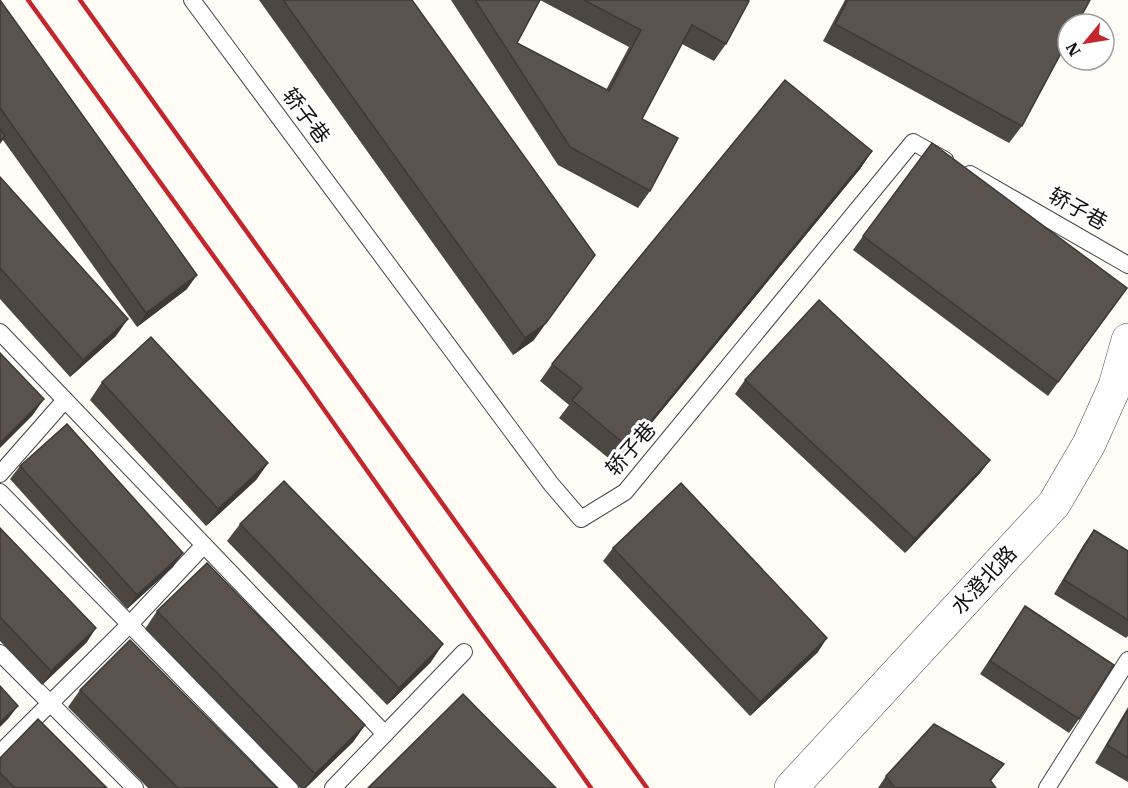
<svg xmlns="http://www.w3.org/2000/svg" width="1128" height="788" font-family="'IBM Plex Serif','Noto Sans SC',serif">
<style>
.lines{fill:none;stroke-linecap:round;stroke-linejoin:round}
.service-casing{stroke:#444;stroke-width:18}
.tertiary-casing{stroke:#444;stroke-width:34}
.service{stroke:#fff;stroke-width:16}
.tertiary{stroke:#fff;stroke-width:33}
.rail{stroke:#c4262e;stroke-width:4.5}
.wall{fill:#4d4742;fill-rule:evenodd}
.shaded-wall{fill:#3f3936}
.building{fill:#5a524d;stroke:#3f3936;stroke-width:1.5}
.labels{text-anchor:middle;stroke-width:6;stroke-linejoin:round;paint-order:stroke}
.street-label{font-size:21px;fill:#111;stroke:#fff}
</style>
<rect width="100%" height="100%" fill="#fffdf5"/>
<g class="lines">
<defs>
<g id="service">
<path d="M192,0l359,484 30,35 44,-27 288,-350 32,18"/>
<path d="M970,174l158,91"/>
<path d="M0,332l385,402"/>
<path d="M0,474l65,-74"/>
<path d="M0,492l290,296"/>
<path d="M0,653l135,135"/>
<path d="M0,753l130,-129 74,-79"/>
<path d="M333,788l131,-136"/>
<path d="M1047,788l81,-128"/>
</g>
<path id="tertiary" d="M791,788l263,-284 35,-60 26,-58 13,-46"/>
</defs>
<use href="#service" class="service-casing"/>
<use href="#tertiary" class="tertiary-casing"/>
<use href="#service" class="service"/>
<use href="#tertiary" class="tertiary"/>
<g class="rail">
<path d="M28,0l271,374 292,414"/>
<path d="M80,0l567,788"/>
</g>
</g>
<g class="wall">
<path d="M0,0l187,289 -50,38 -134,-187 -3,4z"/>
<path d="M259,0h153l122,340 -21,15z"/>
<path d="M451,0h296l-21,44 -12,17 -32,-17 -40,75 8,72 -12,17 -80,-43zM540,0l89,47 -23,43 -89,-47z"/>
<path d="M845,0h245l-68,126 -13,17 -186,-102z"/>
<path d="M872,151l-12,18 -243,296 -58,-47 10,-13 -29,-24 12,-17z"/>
<path d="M0,177l116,159 -46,41 -70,-78z"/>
<path d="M863,236l254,66 -69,94 -195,-146z"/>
<path d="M745,380l245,80 -10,13 -75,80 -170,-159z"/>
<path d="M102,382l166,81 -12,17 -50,46 -116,-126z"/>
<path d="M20,466l153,101 -46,42 -117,-130z"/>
<path d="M240,524l191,138 -44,43 -160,-164z"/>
<path d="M0,528l87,114 -45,43 -42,-44z"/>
<path d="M1094,530l34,21v85l-2,2 -72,-44 30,-50z"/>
<path d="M613,548l205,104 -68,64 -147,-155z"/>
<path d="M1025,606l54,113 -10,14 -89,-59z"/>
<path d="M157,611l208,114 -12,17 -47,46h-6l-155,-159z"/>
<path d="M80,690l197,98h-129l-80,-81z"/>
<path d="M1128,707v75l-33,-19z"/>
<path d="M0,758l107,30h-107z"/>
<path d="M886,776l105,5 5,7h-118z"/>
</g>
<g class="shaded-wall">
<path d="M872,151l-12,18 -243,296 12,-17z"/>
<path d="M595,255l-61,85 -21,15 12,-17z"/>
<path d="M197,275l-10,14 -50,38 9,-14z"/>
<path d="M128,319l-12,17 -46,41 13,-17z"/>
<path d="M44,399l-12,17 -32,32v-5z"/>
<path d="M990,460l-10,13 -75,80 10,-14z"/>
<path d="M268,463l-12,17 -50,46 12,-17z"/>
<path d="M183,553l-10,14 -46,42 10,-14z"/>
<path d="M96,628l-9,14 -45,43 9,-14z"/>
<path d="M827,638l-9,14 -68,64 10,-14z"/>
<path d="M443,644l-12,18 -44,43 12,-17z"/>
<path d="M18,706l-10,13 -8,8v-5z"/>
<path d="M365,725l-12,17 -48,46 10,-14z"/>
<path d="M1004,764l-13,17 -1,-1z"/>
</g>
<g class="building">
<path d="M0,0l197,275 -51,38 -146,-205z"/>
<path d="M283,0h129l183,255 -49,68 -21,15z"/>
<path d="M475,0h65l-23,43 92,48 32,-61 -57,-30h163l2,1 -23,43 -34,-19 -50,94 36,19 -28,53 -80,-44z"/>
<path d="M848,0h242l-13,24h-9v16l-46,86 -187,-102z"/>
<path d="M785,80l87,71 -243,297 -57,-48 10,-12 -30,-24z"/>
<path d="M0,129l5,7 -5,5z"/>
<path d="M932,143l195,145 -69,94 -195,-146z"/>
<path d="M0,177l128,142 -45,41 -83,-92z"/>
<path d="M819,300l171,160 -75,79 -170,-159z"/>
<path d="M151,337l117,126 -50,46 -116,-127z"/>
<path d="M0,353l44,46 -44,44z"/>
<path d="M67,424l116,129 -46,42 -117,-129z"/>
<path d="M284,481l159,163 -44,44 -159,-164z"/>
<path d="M681,483l146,155 -67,64 -147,-154z"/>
<path d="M0,528l96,100 -45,43 -51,-54z"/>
<path d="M1094,530l34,21v69l-64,-40z"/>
<path d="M207,563l158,162 -50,49 -158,-163z"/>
<path d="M1025,606l89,59 -35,54 -89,-58z"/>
<path d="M130,640l147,148h-99l-98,-98z"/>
<path d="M0,686l18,20 -18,16z"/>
<path d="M463,694l93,94h-188z"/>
<path d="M1128,710v48l-21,-13z"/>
<path d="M38,719l69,69h-92l-15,-15v-15z"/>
<path d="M934,724l70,40 -14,16 6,8h-101l-9,-12z"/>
</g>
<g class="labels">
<g class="street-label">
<text transform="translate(306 116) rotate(53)" y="7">轿子巷</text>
<text transform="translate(1078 209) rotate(29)" y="7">轿子巷</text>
<text transform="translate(631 449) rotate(-49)" y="7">轿子巷</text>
<text transform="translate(984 580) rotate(-47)" y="7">水澄北路</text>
</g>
</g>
<g transform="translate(1086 42) rotate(240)"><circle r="28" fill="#ffffff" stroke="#a0a0a0" stroke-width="1.5"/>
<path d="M0-4.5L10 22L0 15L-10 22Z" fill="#c4262e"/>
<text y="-9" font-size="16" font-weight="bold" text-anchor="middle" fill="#111111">N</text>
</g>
</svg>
